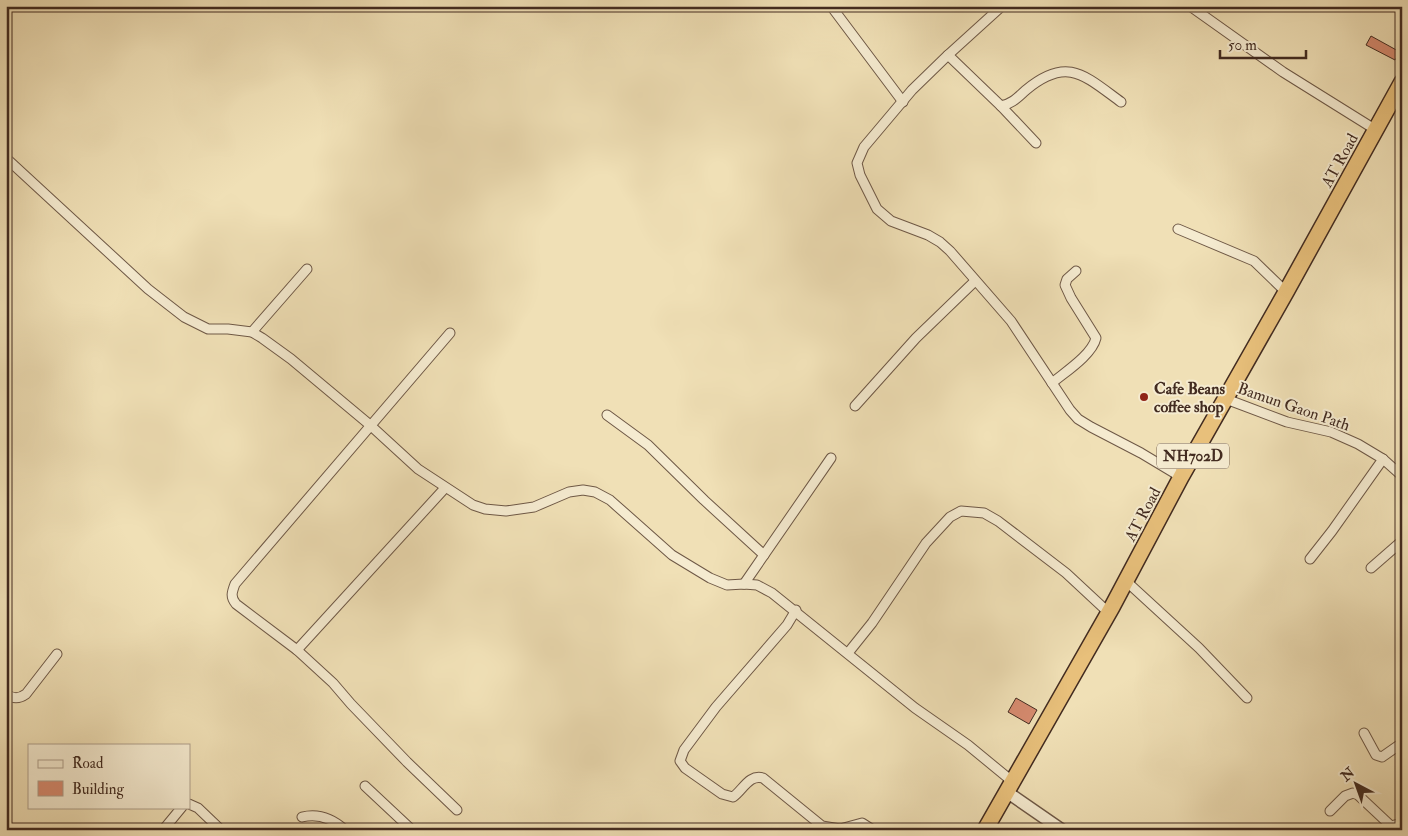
<svg xmlns="http://www.w3.org/2000/svg" width="1408" height="836" font-family="'IM FELL Double Pica',serif">
<style>
.building{fill:#d78b70;stroke:#422b20}
.lines{fill:none;stroke-linecap:round;stroke-linejoin:round}
.minor-casing{stroke:#6e5846;stroke-width:11}
.tertiary-casing{stroke:#6e5846;stroke-width:14}
.trunk-casing{stroke:#422b20;stroke-width:18}
.minor{stroke:#f5ebd0;stroke-width:9}
.tertiary{stroke:#f5ebd0;stroke-width:11}
.trunk{stroke:#e8c07b;stroke-width:15}
.poi-dot{fill:#8f2418;stroke:#f5ebd0;stroke-width:2}
.labels{text-anchor:middle;stroke-width:4;stroke-linejoin:round;paint-order:stroke}
.shield{fill:#f5ebd0;stroke:#786555;stroke-width:1}
.shield-label{font-size:15px;font-weight:bold;fill:#422b20}
.street-label{font-size:16px;fill:#422b20;stroke:#f5ebd0}
.poi-label{font-size:16px;font-weight:bold;fill:#422b20;stroke:#f5ebd0;text-anchor:start}
</style>
<rect width="100%" height="100%" fill="#f0e0b6"/>
<filter id="stains"><feTurbulence type="fractalNoise" baseFrequency=".004" numOctaves="4"/><feColorMatrix values="0 0 0 0 .2 0 0 0 0 .09 0 0 0 0 .02 0 0 0 .5 -.17"/></filter>
<radialGradient id="worn" r=".72"><stop offset=".6" stop-color="#630" stop-opacity="0"/><stop offset="1" stop-color="#630" stop-opacity=".3"/></radialGradient>
<g class="building">
<path d="M1371,36l29,16 -5,8 -29,-15z"/>
<path d="M1016,698l21,12 -8,14 -21,-12z"/>
</g>
<g class="lines">
<defs>
<g id="minor">
<path d="M831,6l72,96"/>
<path d="M1002,6l-54,49 -36,35 -48,57 -7,16 3,12 17,34 14,12 37,14 12,7 10,9 61,70 59,89 8,9 13,8 50,26 40,24"/>
<path d="M1190,6l93,66 93,58"/>
<path d="M948,55l53,51c11,-2 17,-9 25,-16 41,-34 58,-15 95,12"/>
<path d="M1001,106l35,37"/>
<path d="M6,158l142,131 36,28 24,12h20l24,3 10,6 29,21 79,66 48,44 55,36 12,4 21,2 28,-4 35,-15 14,-2 12,2 15,8 62,55 38,23 17,7 17,-1 13,1 15,8 143,115 53,37 45,37"/>
<path d="M1178,229l76,32 32,31"/>
<path d="M252,332l55,-63"/>
<path d="M450,333l-215,251c-3,8 -5,13 1,20l61,46 36,33 18,21 56,58 50,48"/>
<path d="M1052,383c13,-11 40,-28 44,-45l-25,-40 -6,-13 2,-6 9,-8"/>
<path d="M1226,399l61,23 44,10 27,12 25,15 19,17"/>
<path d="M855,406l61,-68 59,-57"/>
<path d="M607,415l41,30 56,55 60,55"/>
<path d="M1310,559l22,-28 51,-72"/>
<path d="M1371,568l31,-27"/>
<path d="M1126,581l73,67 48,50"/>
<path d="M744,584l87,-126"/>
<path d="M796,610l-9,15 -71,82 -32,43 -4,11 5,7 37,26 11,3c10,-7 16,-23 30,-19l59,48 18,3 22,-6 11,7"/>
<path d="M297,650l148,-162"/>
<path d="M848,653l24,-30 54,-80 24,-26 11,-6 23,2 14,8 68,52 43,40"/>
<path d="M6,694c7,5 13,5 20,0l31,-40"/>
<path d="M1364,733l12,22 6,2 20,-14"/>
<path d="M365,786l47,44"/>
<path d="M189,804l9,4 23,22"/>
<path d="M1330,811l15,-15 8,-3 5,2 33,31 11,-3"/>
<path d="M302,817c16,-4 31,2 43,13"/>
<path d="M163,830l19,-23"/>
</g>
<path id="tertiary" d="M1007,792l55,38"/>
<path id="trunk" d="M985,830l127,-223 69,-130 105,-185 116,-210"/>
</defs>
<use href="#minor" class="minor-casing"/>
<use href="#tertiary" class="tertiary-casing"/>
<use href="#trunk" class="trunk-casing"/>
<use href="#minor" class="minor"/>
<use href="#tertiary" class="tertiary"/>
<use href="#trunk" class="trunk"/>
</g>
<circle class="poi-dot" cx="1144" cy="397" r="5"/>
<g class="labels">
<rect class="shield" x="1157" y="443.5" width="72" height="25" rx="4"/>
<g class="shield-label">
<text x="1193" y="461">NH702D</text>
</g>
<g class="street-label">
<text transform="translate(1339 160) rotate(-61)" y="6">AT Road</text>
<text transform="translate(1294 406) rotate(19)" y="6">Bamun Gaon Path</text>
<text transform="translate(1142 514) rotate(-62)" y="6">AT Road</text>
</g>
<g class="poi-label">
<text x="1154" y="394">Cafe Beans<tspan x="1154" dy="18">coffee shop</tspan></text>
</g>
</g>
<rect width="1408" height="836" fill="none" stroke="#f0e0b6" stroke-width="25"/>
<rect x="8" y="8" width="1393" height="821" fill="none" stroke="#422b20" stroke-width="2.5"/>
<rect x="12" y="12" width="1383" height="811" fill="none" stroke="#422b20"/>
<rect x="28" y="744" width="162" height="65" fill="#f5ebd0" stroke="#ad9e8a"/>
<rect x="38" y="760" width="25" height="8" fill="#f5ebd0" stroke="#ad9e8a"/>
<text x="72" y="768" font-size="15" fill="#422b20">Road</text>
<rect x="38" y="781" width="25" height="15" fill="#d78b70" stroke="#ad9e8a"/>
<text x="72" y="794" font-size="15" fill="#422b20">Building</text>
<g transform="translate(1356 784) rotate(319)" stroke="#f5ebd0" stroke-width="4" paint-order="stroke">
<path d="M0-4L9 19L0 12L-9 19Z" fill="#422b20"/>
<text y="-8" font-size="14" font-weight="bold" text-anchor="middle" fill="#422b20">N</text>
</g>
<path d="M1220 50v8h86v-8" fill="none" stroke="#422b20" stroke-width="2.5"/>
<text x="1228" y="50" font-size="15" fill="#422b20" stroke="#f5ebd0" stroke-width="4" paint-order="stroke">50 m</text>
<rect width="100%" height="100%" filter="url(#stains)"/>
<rect width="100%" height="100%" fill="url(#worn)"/>
</svg>
